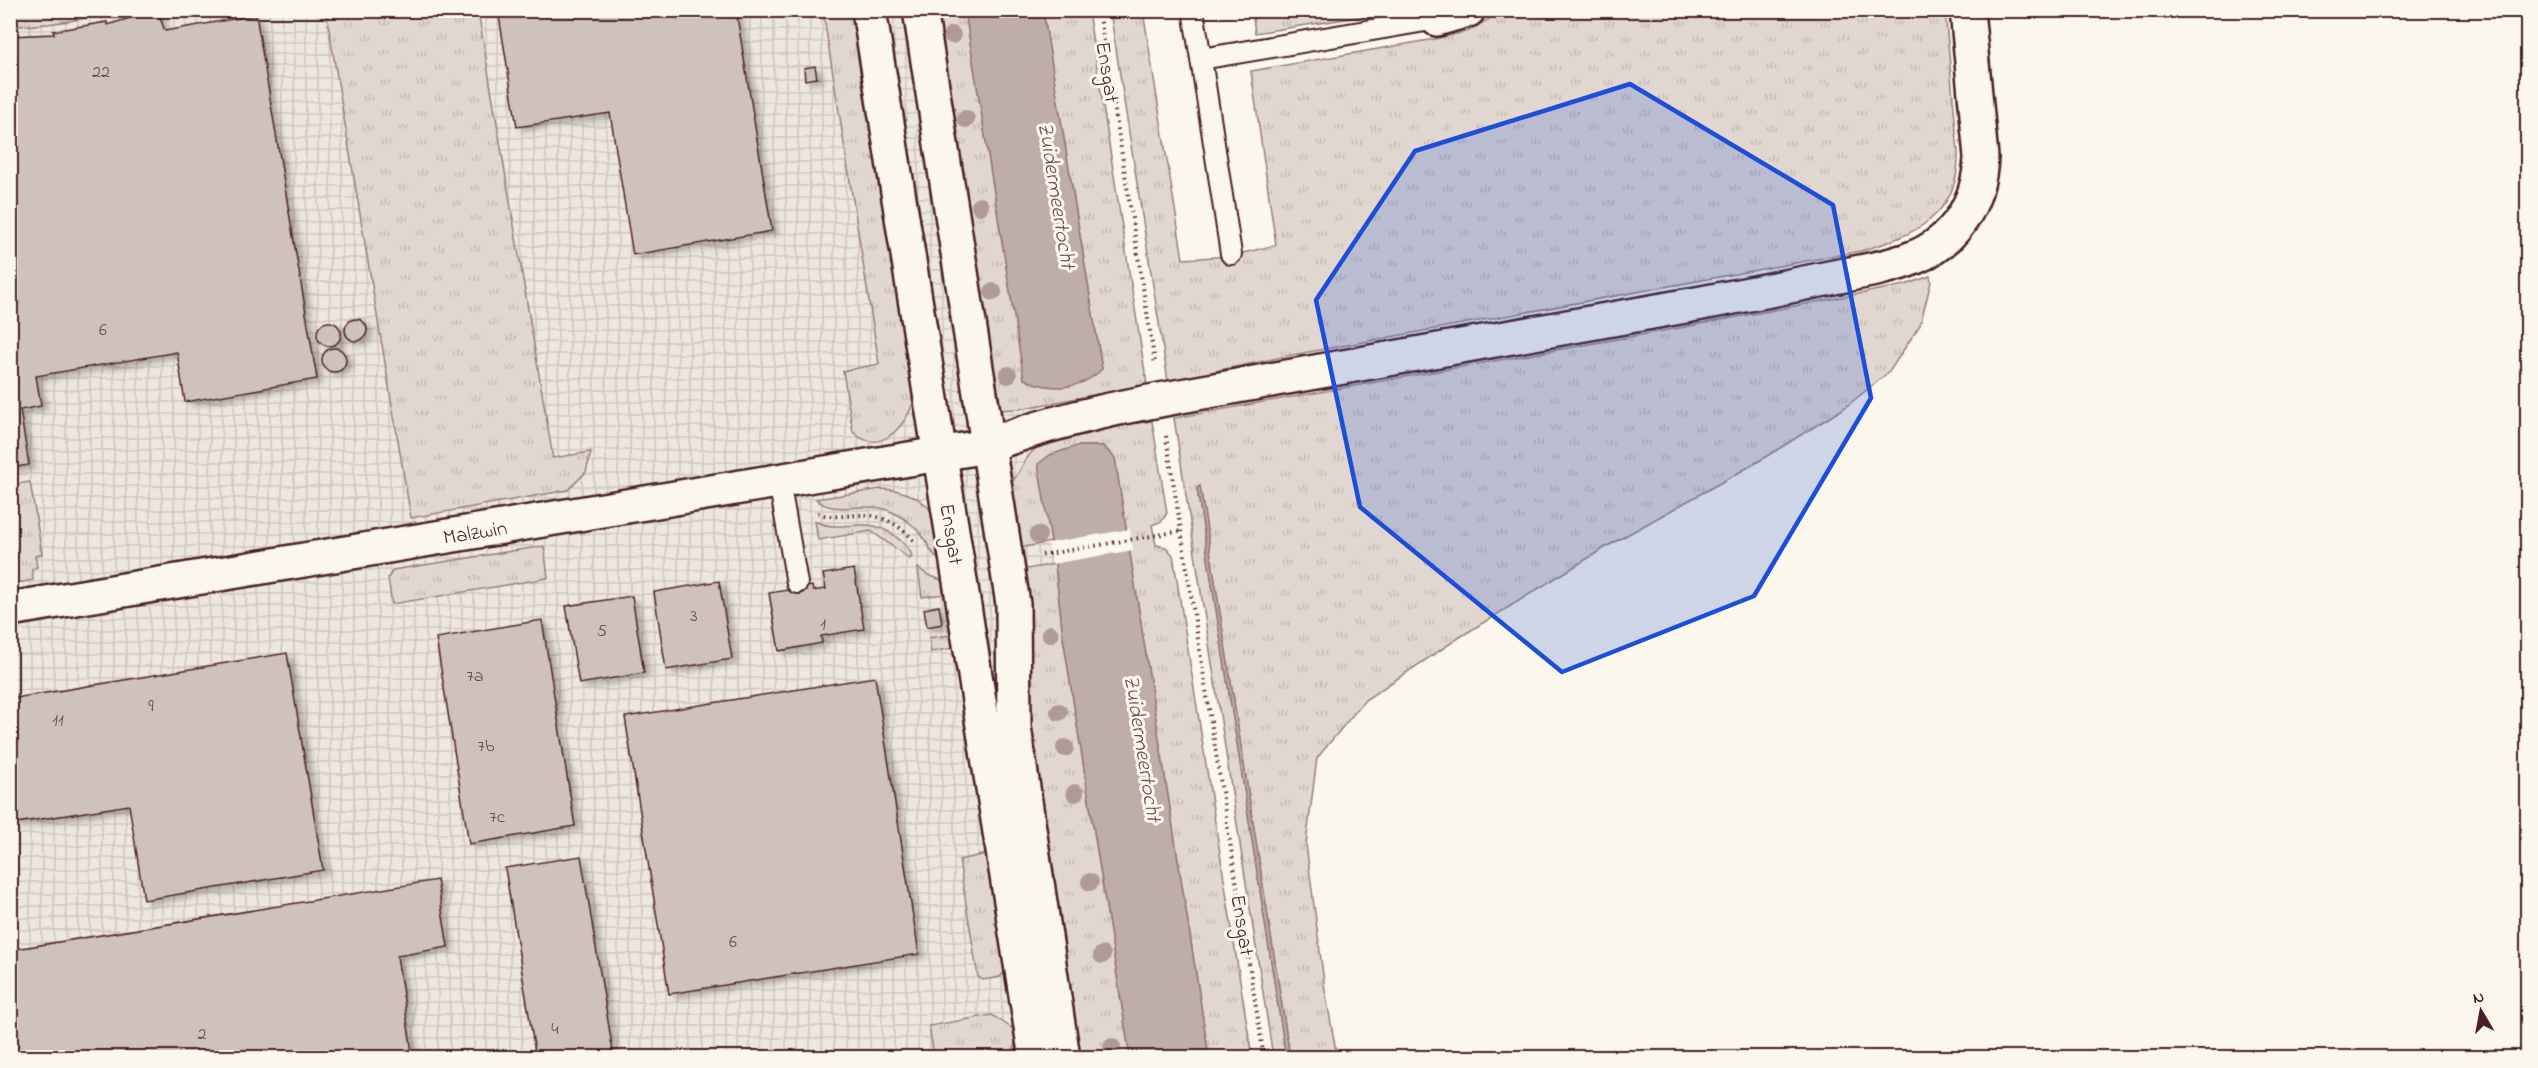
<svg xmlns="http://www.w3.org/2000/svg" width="2538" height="1068" font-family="'Indie Flower',sans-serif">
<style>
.industrial{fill:url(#industrial-grid)}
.grass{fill:url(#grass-tufts);stroke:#967b7e;stroke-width:1.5}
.water{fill:#bfadaa;stroke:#907477;stroke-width:1.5}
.pier{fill:#fbf7ec}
.building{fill:#cfc2bc;stroke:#4a1f2b;stroke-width:1.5;filter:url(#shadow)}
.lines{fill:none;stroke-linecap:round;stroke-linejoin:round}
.service-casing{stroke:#4a1f2b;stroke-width:24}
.minor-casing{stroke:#4a1f2b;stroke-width:38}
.secondary-casing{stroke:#4a1f2b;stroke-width:38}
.path{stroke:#4a1f2b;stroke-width:4;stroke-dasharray:1.5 4.5;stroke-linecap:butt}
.service{stroke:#fbf7ec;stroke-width:20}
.minor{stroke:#fbf7ec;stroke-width:33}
.secondary{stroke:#fbf7ec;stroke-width:33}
.tree{fill:#af9a98}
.marked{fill:#1d4ed8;fill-opacity:0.2;stroke:#1d4ed8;stroke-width:4.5;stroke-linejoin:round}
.labels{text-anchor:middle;stroke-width:6;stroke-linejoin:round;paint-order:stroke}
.number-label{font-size:18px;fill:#6b484f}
.street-label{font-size:21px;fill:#4a1f2b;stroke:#fbf7ec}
.water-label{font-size:22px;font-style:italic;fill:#6d4a51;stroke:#fbf7ec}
</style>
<defs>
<pattern id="industrial-grid" width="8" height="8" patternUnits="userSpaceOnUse" patternTransform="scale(1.5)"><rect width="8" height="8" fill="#eee7de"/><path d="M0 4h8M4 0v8" fill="none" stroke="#cec6bf"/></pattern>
<pattern id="grass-tufts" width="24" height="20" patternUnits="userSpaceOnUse" patternTransform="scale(1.5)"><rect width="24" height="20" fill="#e2d7d0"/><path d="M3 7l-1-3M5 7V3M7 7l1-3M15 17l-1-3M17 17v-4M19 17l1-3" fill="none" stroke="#c3b8b3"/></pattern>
<filter id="shadow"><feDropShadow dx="6" dy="4" stdDeviation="3" flood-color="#0004"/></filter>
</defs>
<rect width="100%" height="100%" fill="#fbf7ec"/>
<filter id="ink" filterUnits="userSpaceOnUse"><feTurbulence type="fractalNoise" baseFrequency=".0167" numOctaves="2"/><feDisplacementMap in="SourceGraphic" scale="12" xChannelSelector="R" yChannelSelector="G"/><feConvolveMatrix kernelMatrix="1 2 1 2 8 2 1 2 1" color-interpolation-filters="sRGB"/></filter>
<g filter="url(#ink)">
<path class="industrial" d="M10,11h986l114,693 63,353h-1162z"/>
<g class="grass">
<path d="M1252,10h145v1l-142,22z"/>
<path d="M10,11l1,-1 109,1c-36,8 -72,15 -109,15z"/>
<path d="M326,11h152l75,447 38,-6 -5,20 -18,18 -157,28z"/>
<path d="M823,11h35l59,379c-5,28 -34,70 -64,42l-10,-61 36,-7z"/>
<path d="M929,11h36l59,367 78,-9 -59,-358h45l59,374 -128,24 -27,1z"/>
<path d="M1110,11h33l40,248 48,-3 45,-11 -25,-174 184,-32 34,-8 20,-12 7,-8h449l13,141c2,64 -44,83 -97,99l-569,104 -124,26z"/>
<path d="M1930,276l1,6 -11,43 -31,47 -46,37 -89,55 -143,80 -151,93 -95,63 -48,58 -11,86 19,146 12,67h-47l-90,-571 -3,2 89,569h-13l-99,-639 505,-90 226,-43z"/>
<path d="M1152,421l15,92 -5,8 -10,4 4,20 10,2 7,8 79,502h-43l-94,-599 -12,-12h-26l-38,18 12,78 -38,7 -7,-61c14,-11 16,-28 28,-38 21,-18 89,-25 118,-29z"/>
<path d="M30,482l12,72 -7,2 2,11 -5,2 1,11 -21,4 -1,-30 5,-1 -3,-17h-2v-51z"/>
<path d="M881,489c19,0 44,8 53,27 6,13 6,32 9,47 -10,-6 -14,-17 -20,-26 -9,-13 -24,-23 -38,-28 -22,-7 -52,7 -69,-10z"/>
<path d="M815,521c30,15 52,-11 86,20 5,5 10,9 11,15l-2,3 -39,-28 -53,9z"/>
<path d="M544,546l4,32 -156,26 -4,-26 5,-8z"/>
<path d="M1055,564l8,73 67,420h-55l-49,-309 -10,-177z"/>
<path d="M918,568l10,7 21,8 11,64 -29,5 -2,-14 21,-3 -6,-41 -22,3z"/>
<path d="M991,853l16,116 -7,8 -17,3 -5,-3 -19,-117z"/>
<path d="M992,1015l27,18 -9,24 -83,1 7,-2 -5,-30z"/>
</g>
<g class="water">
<path d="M965,11h78l59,358c-22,22 -52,22 -78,10z"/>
<path d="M1077,446h26l12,12 94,599h-79l-67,-420 -8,-73 -17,-100 12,-9z"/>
<path d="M1200,486l90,571h-4l-89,-569z"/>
</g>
<path class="pier" d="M1130,529l3,21 -81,14 -4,-21z"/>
<g class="building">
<path d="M157,10l8,21 91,-16 61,364 -132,23 -8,-50 -141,24 5,30 -21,4 9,55 -19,3v-432l44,-2 -1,-3 54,-9v3z"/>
<path d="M498,10h238l36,221 -139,24 -23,-142 -93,14z"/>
<path d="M815,66l2,12 -12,2 -1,-12z"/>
<circle cx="356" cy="330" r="11"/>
<circle cx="329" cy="334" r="12"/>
<circle cx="334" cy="360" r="12"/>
<path d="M854,569l10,60 -43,7 1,7 -43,8 -10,-58 43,-7 1,5 13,-2 -3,-15z"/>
<path d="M719,581l13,78 -66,11 -12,-78z"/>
<path d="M632,596l12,77 -65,11 -13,-78z"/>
<path d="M939,606l3,18 -15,3 -3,-18z"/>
<path d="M542,620l33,206 -106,18 -33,-206z"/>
<path d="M287,653l36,217 -179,30 -15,-95 -119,19v-125z"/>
<path d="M875,677l44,277 -250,40 -44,-277z"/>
<path d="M581,856l33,202h-78l-31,-190z"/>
<path d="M437,880l11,67 -51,9 16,102h-397l-6,-37v-71z"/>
</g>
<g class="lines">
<defs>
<g id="service">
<path d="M1193,10l8,49 236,-40"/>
<path d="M1201,59l30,195"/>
<path d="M779,481l18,102"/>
</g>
<g id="minor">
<path d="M1437,19l31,-9"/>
<path d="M10,609l977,-163c91,-36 194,-49 289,-67 138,-25 277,-49 415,-74 48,-9 96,-18 143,-28 26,-5 54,-9 79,-19 43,-17 66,-56 68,-101l-14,-147"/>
</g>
<g id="secondary">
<path d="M869,10l167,1048"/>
<path d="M920,10l93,594 1,123 49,331"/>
</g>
</defs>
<use href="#service" class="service-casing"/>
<use href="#minor" class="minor-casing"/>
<use href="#secondary" class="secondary-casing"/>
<g class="path">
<path d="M1099,10l56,353"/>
<path d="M1166,436l98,622"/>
<path d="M818,513c15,6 27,2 43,2 20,-1 42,11 54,28"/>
<path d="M1042,555l138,-24"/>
</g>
<use href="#service" class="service"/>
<use href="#minor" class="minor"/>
<use href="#secondary" class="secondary"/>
</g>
<g class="tree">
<circle cx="952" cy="35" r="9"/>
<circle cx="966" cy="119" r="9"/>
<circle cx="980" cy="206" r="9"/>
<circle cx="993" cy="292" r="9"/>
<circle cx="1008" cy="375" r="9"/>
<circle cx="1038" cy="535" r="9"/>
<circle cx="1050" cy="634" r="9"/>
<circle cx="1059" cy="712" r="9"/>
<circle cx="1065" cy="748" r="9"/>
<circle cx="1075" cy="793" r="9"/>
<circle cx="1090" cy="882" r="9"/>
<circle cx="1102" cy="955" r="9"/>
<circle cx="1112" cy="1047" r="9"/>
</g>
</g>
<path class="marked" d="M1630,84l203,121 38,193 -117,198 -192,76 -202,-165 -44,-207 99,-149z"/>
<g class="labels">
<g class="number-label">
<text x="101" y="77">22</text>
<text x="103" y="335">6</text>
<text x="694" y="621">3</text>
<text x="823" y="629">1</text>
<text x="602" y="636">5</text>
<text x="475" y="681">7a</text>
<text x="151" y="711">9</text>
<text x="58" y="725">11</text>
<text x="486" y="751">7b</text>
<text x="497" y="822">7c</text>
<text x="733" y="947">6</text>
<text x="555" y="1034">4</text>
<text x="202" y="1039">2</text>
</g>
<g class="street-label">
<text transform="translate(1108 72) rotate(81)" y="7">Ensgat</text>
<text transform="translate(475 532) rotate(-9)" y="7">Malzwin</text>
<text transform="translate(952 534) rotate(81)" y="7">Ensgat</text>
<text transform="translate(1243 925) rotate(81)" y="7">Ensgat</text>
</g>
<g class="water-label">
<text transform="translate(1058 195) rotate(81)" y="8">Zuidermeertocht</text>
<text transform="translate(1144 748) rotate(81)" y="8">Zuidermeertocht</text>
</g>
</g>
<rect width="2538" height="1068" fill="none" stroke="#fbf7ec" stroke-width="36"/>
<rect x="18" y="18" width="2502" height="1032" fill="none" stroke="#4a1f2b" stroke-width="2" filter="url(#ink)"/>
<g transform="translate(2481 1011) rotate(350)" stroke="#fbf7ec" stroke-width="4.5" paint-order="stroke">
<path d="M0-4.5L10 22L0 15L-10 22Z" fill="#4a1f2b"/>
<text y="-9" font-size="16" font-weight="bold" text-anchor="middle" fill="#4a1f2b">N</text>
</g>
</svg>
